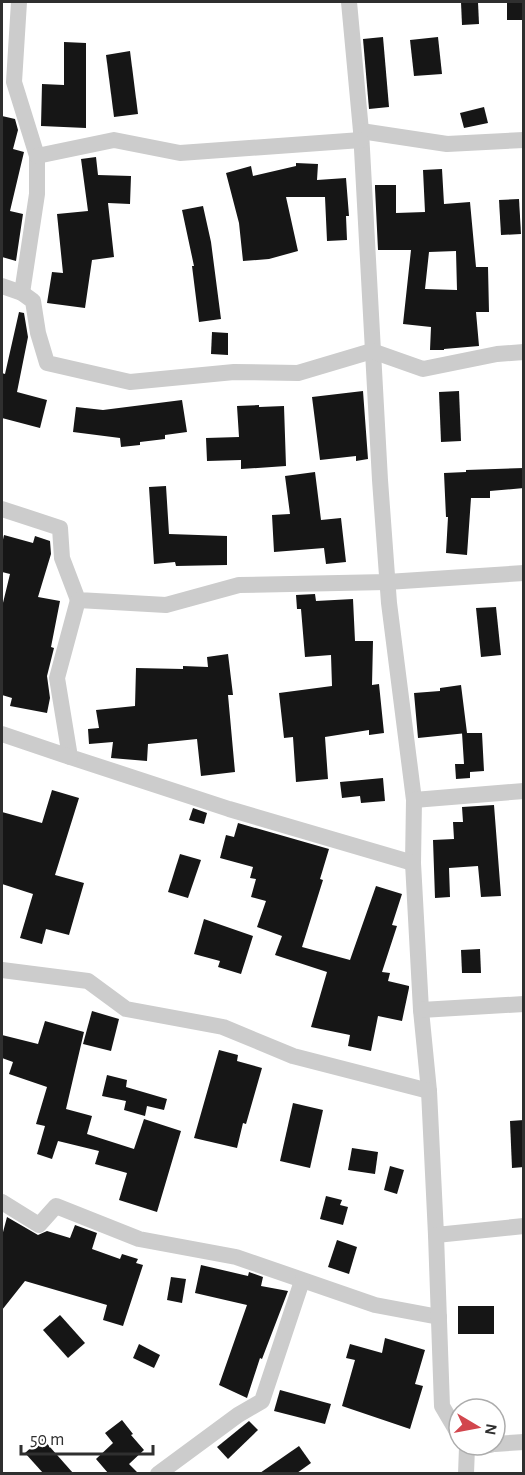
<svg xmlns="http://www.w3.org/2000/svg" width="525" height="1475" font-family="'Alegreya Sans',sans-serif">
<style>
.building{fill:#161616;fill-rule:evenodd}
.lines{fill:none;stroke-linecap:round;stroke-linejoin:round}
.street{stroke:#ccc;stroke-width:16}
</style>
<rect width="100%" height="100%" fill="#fff"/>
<g class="building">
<path d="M461,2h17l1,22 -17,1z"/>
<rect x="507" y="2" width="17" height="18"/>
<path d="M383,37l6,70 -20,2 -6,-70z"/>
<path d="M438,37l4,37 -28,2 -4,-36z"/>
<path d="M64,42l22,1v85l-45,-2 1,-42 22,1z"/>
<path d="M130,51l8,63 -24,3 -8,-62z"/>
<path d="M484,107l4,16 -24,5 -4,-15z"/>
<path d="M2,116l13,3 3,11 -5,19 11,3 -14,59 13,3 -7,47 -14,-4z"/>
<path d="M96,157l2,18 33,1 -1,28 -22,-1 6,54 -22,3 -7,48 -38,-5 5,-31 11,1 -6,-59 31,-3 -7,-52z"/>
<path d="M296,163l22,1 -1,16 29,-2 3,38h-3l1,24 -20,1 -2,-44h-39l12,54 -29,8 -26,2 -4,-38 -13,-50 25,-7 2,10 43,-10z"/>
<path d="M442,169l2,35 26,-2 6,65h12l1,45h-13l3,34 -35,3v1h-14l1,-23 -28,-3 8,-74h-33l-3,-62v-3h21v28l29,-1 -2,-42zM456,251l1,39 -32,-1 4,-37z"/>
<path d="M519,199l2,35 -20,1 -2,-35z"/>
<path d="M203,206l8,36 10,77 -22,3 -7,-56h2l-12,-56z"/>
<path d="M19,312l5,1 4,24 -11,55 30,8 -7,28 -38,-10v-45l3,1z"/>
<path d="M212,332l16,1v22l-17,-1z"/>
<path d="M363,391l5,68 -12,2v-5l-36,4 -8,-63z"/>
<path d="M459,391l2,50 -20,1 -2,-50z"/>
<path d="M182,400l5,32 -22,3v4l-25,3v3l-19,2 -1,-9 -47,-6 3,-25 27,3z"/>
<path d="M259,405v2l25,-1 2,60 -45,3v-9l-34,1 -1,-23 33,-1 -2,-31z"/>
<path d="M524,468v20l-34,3v7h-19l-4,57 -21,-2 2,-36h-2l-2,-44 22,-1v-2z"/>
<path d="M315,472l6,48 20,-2 5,44 -20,2 -2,-16 -50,4 -2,-37 18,-1 -5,-38z"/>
<path d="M166,486l3,48 58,2v29l-51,1 -1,-4 -21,2 -5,-77z"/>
<path d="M4,535l29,8 2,-7 15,5 1,13 -13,43 22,4 -9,46 3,1 -7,28 3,22 -3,15 -37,-7 2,-8 -10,-3v-88l8,-33 -8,-2v-28z"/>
<path d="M315,594l1,7 37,-2 2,42h18l-1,44 7,-1 5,49 -15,2v-5l-44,7 3,42 -32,3 -3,-45 -9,1 -5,-45 53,-7 -1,-31 -26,2 -4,-48h-4l-1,-14z"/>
<path d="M496,607l5,48 -20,2 -5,-49z"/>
<path d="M228,654l5,41h-5l7,77 -34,4 -4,-37 -49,5 -1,17 -36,-3 2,-16 -24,2 -1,-15 11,-1 -3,-18 39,-4 1,-38 47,1v-3l25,1 -1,-10z"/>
<path d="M461,685l6,48 -49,5 -4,-45 26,-2v-3z"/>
<path d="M462,733h20l2,38 -14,1v6l-14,1 -1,-15h9z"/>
<path d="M383,778l2,23 -24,2 -1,-7 -18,2 -2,-16z"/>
<path d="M52,790l27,8 -24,77 29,8 -15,52 -23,-6 -4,15 -22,-6 13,-44 -31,-10v-72l40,11z"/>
<path d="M494,805l7,91 -20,1 -3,-31 -29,2 1,29 -15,1 -2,-58 21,-1 -1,-17h10l-1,-15z"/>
<path d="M193,808l14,5 -3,11 -15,-4z"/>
<path d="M238,823l91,26 -9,30 3,1 -21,67 48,13 26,-74 26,8 -10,31 5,1 -15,46 8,1 -2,8 21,5v2l-7,33 -24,-5 -7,35 -23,-5 2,-11 -39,-8 16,-55 -52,-17 7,-19 -25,-9 9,-26 -15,-4 5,-18 -6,-1 3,-11 -33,-9 6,-23 8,2z"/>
<path d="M180,854l21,6 -13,38 -20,-6z"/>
<path d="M204,919l49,17 -12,38 -23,-7 2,-6 -26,-7z"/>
<path d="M480,949l1,24h-19l-1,-23z"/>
<path d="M92,1011l27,8 -8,32 -28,-7z"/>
<path d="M45,1021l39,11 -18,77 26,7 -5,18 47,15 10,-30 37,12 -24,81 -38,-12 8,-27 -32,-9 4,-13 -41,-10 -6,18 -15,-5 8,-28 -9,-2 11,-37 -38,-13 4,-12 -11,-4v-23l36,9z"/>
<path d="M219,1050l19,5 -1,6 25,7 -16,56 -3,-1 -6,25 -43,-10z"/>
<path d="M107,1075l20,5 -1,7 41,12 -3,11 -17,-4 -2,10 -21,-6 2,-9 -24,-5z"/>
<path d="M293,1103l30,7 -13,58 -30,-7z"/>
<path d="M524,1120v47l-12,1 -2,-47z"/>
<path d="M352,1148l26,4 -3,22 -27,-4z"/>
<path d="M390,1166l14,4 -7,24 -13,-4z"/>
<path d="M326,1196l16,4 -2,5 8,2 -5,18 -23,-6z"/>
<path d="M7,1217l31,18 9,-4 23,7 5,-13 22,8 -5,16 28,10 2,-5 16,5 -2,4 7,2 -20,61 -20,-6 4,-15 -82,-24 -23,29v-74z"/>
<path d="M337,1240l20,7 -8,27 -21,-7z"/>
<path d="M201,1265l47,11 1,-4 14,5 -2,9 27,5 -26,68 -2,-1 -13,40 -28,-13 28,-80 -52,-12z"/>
<path d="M171,1277l15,2 -4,24 -15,-3z"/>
<rect x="458" y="1306" width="36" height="28"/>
<path d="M60,1315l25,28 -17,15 -25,-28z"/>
<path d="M385,1338l40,12 -10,34 8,2 -13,43 -68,-23 13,-46 -9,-2 4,-14 32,9z"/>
<path d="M139,1344l21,11 -6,13 -21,-10z"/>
<path d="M280,1390l51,14 -6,20 -51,-13z"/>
<path d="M122,1420l11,14 -2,1 13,15 -15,14 9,9h-30l-12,-14 17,-16 -8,-10z"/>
<path d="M249,1421l9,9 -30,29 -11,-12z"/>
<path d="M42,1438l31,35h-30l-18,-20z"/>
<path d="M299,1446l12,17 -14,10h-37z"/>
</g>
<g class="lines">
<g class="street">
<path d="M19,2l-5,80 23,74v38l-15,99"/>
<path d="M349,2l12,129 19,349 9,123 25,197 -1,63 8,147 8,81 7,144 88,-9"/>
<path d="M361,131l86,13 77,-4"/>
<path d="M37,156l77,-16 66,13 181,-13"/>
<path d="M2,286l20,7 11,8 5,32 9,30 83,19 104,-10 64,1 74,-22 51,18 74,-15 27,-2"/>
<path d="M2,509l58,19 2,30 16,42 88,5 73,-20 148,-3 137,-9"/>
<path d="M78,600l-21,78 13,79 159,52 184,54"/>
<path d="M2,734l68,23"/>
<path d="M414,800l110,-9"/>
<path d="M2,970l86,11 38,28 97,18 70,29 136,35"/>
<path d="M421,1010l103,-6"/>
<path d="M2,1202l37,23 17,-19 83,33 97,18 139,48 64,12"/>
<path d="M436,1235l6,171 17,29"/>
<path d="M495,1444l29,-2"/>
<path d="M158,1474l80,-59 24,-14 40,-120"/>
<path d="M466,1474l1,-27 23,-2"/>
</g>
</g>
<rect width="525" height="1475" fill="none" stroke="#2f2f2f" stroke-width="6"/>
<g transform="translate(477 1427) rotate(100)"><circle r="28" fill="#ffffff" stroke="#acacac" stroke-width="1.5"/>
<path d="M0-4.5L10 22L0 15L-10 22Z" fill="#d2464d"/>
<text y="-9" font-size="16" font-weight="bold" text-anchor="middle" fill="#2f2f2f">N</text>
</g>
<path d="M21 1445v9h132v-9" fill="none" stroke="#2f2f2f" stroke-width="3"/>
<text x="30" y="1445" font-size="18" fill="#2f2f2f" stroke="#ffffff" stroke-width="4.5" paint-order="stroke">50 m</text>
</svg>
